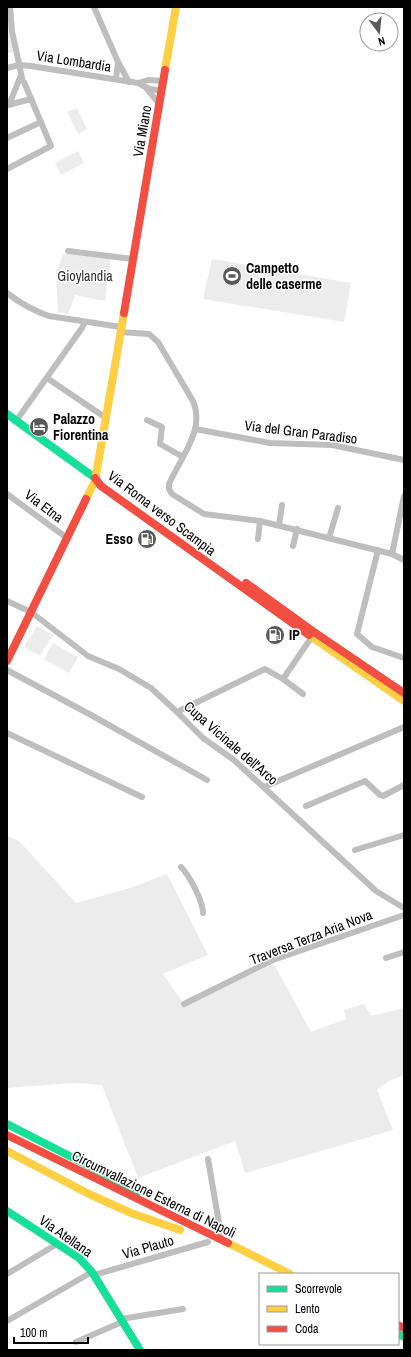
<svg xmlns="http://www.w3.org/2000/svg" width="411" height="1357" font-family="'Archivo Narrow',sans-serif">
<style>
.green{fill:#ececec}
.lines{fill:none;stroke-linecap:round;stroke-linejoin:round}
.street{stroke:#bebebe;stroke-width:6}
.fast{stroke:#16e098;stroke-width:8}
.slow{stroke:#ffcf43;stroke-width:8}
.jam{stroke:#f24e42;stroke-width:8}
.labels{text-anchor:middle;stroke-width:3;stroke-linejoin:round;paint-order:stroke}
.street-label{font-size:14px;fill:#000;stroke:#fff}
.poi-label{font-size:14px;font-weight:bold;fill:#000;stroke:#fff;text-anchor:start}
.park-label{font-size:14px;fill:#333;stroke:#fff}
</style>
<rect width="100%" height="100%" fill="#fff"/>
<g class="green">
<path d="M7,19h3l6,33 -9,1z"/>
<path d="M77,108l10,21 -9,5 -11,-22z"/>
<path d="M78,151l6,12 -23,12 -6,-12z"/>
<path d="M63,254l48,4 -6,43 -30,-6 -7,19 -10,-2 -2,-40z"/>
<path d="M212,259l139,24 -7,39 -141,-23z"/>
<path d="M37,626l16,9 -13,21 -16,-9z"/>
<path d="M53,643l25,14 -9,16 -25,-14z"/>
<path d="M7,836l12,5 57,62 54,-15 37,-14 41,81 -45,19 21,30 90,-40 37,68 35,-13 -2,-9 20,-6 7,12 33,-8v67l-15,6 -12,9 16,40 -148,43 -10,-32 -97,37 -36,-93 -28,-2 -67,5z"/>
</g>
<g class="lines">
<g class="street">
<path d="M10,7l2,24 10,47"/>
<path d="M94,7l24,55 -2,17"/>
<path d="M118,62l11,20"/>
<path d="M7,68l12,-3 12,1 107,17c8,5 15,8 24,7"/>
<path d="M138,83l10,-3 15,1"/>
<path d="M147,89l13,16"/>
<path d="M8,105l23,-6"/>
<path d="M9,105l12,-30"/>
<path d="M7,138l34,-16"/>
<path d="M7,169l44,-23 -27,-64"/>
<path d="M68,251l65,8"/>
<path d="M7,293c13,10 27,18 42,23l72,11"/>
<path d="M120,332l29,2 9,8 35,59c3,7 4,14 3,22 -1,17 -20,45 -27,61v5l3,5 32,20 56,7 132,33 12,6"/>
<path d="M47,378l59,40"/>
<path d="M147,420l15,7 -2,17 23,13"/>
<path d="M16,421l66,-93 3,-6"/>
<path d="M195,429l75,14 62,2 72,15"/>
<path d="M7,494l60,44"/>
<path d="M279,525l3,-20"/>
<path d="M329,538l9,-30"/>
<path d="M258,539l2,-18"/>
<path d="M293,546l4,-17"/>
<path d="M378,550l-21,84 15,13 32,11"/>
<path d="M392,554l12,-58"/>
<path d="M7,601l24,11 57,44 31,13 32,19 26,24 26,26 31,22 142,131 28,17"/>
<path d="M7,670l84,45 116,65"/>
<path d="M283,679l20,15"/>
<path d="M177,712l88,-43 18,10 28,-41"/>
<path d="M7,733l135,64"/>
<path d="M264,787l140,-60"/>
<path d="M306,806l59,-25 15,14 3,1 21,-11"/>
<path d="M355,850l49,-15"/>
<path d="M181,867c8,8 22,34 22,46"/>
<path d="M386,958l18,-6"/>
<path d="M184,1004l89,-44 131,-45"/>
<path d="M208,1159l13,76"/>
<path d="M7,1274l50,-30"/>
<path d="M94,1275l114,-33"/>
<path d="M121,1319l62,-10"/>
<path d="M7,1321l85,-49"/>
<path d="M76,1342l46,-20"/>
</g>
<g class="fast">
<path d="M7,414l88,64"/>
<path d="M7,1124l82,42 48,27"/>
<path d="M7,1211l72,47 13,14 48,78"/>
<path d="M398,1334l6,3"/>
</g>
<g class="slow">
<path d="M165,70l11,-63"/>
<path d="M86,499l9,-18 29,-168"/>
<path d="M309,635l95,66"/>
<path d="M7,1151l82,43 42,19 49,17"/>
<path d="M228,1243l62,31"/>
</g>
<g class="jam">
<path d="M124,313l41,-243"/>
<path d="M95,478l6,8 208,149"/>
<path d="M246,583l68,49 90,61"/>
<path d="M7,661l79,-162"/>
<path d="M7,1135l221,108"/>
<path d="M398,1325l6,3"/>
</g>
</g>
<defs>
<symbol id="stadium-disc" viewBox="-11 -11 22 22"><circle r="9.5" fill="#595959" stroke="#fff"/><path d="M0-5a6.5 5 0 1 0 0 10a6.5 5 0 1 0 0-10ZM-3.5-1.8h7v3.6h-7Z" fill="#fff"/></symbol>
<symbol id="hotel-disc" viewBox="-11 -11 22 22"><circle r="9.5" fill="#595959" stroke="#fff"/><path d="M-6-4.5h1.5V1H6V5H4.5V3h-9V5H-6ZM-4 0a1.8 1.8 0 1 1 3.6 0ZM.5 0V-2.5h3Q6-2.5 6 0Z" fill="#fff"/></symbol>
<symbol id="fuel-disc" viewBox="-11 -11 22 22"><circle r="9.5" fill="#595959" stroke="#fff"/><path d="M-5.5-6h7V0h2V4h1.3V-2.5L3-4.5l.8-.8L6-3V5H2.5V1h-1V6h-7ZM-4.2-4.7v3.2H.2V-4.7Z" fill="#fff"/></symbol>
</defs>
<g fill-rule="evenodd">
<use href="#stadium-disc" x="221" y="265" width="22" height="22"/>
<use href="#hotel-disc" x="28" y="416" width="22" height="22"/>
<use href="#fuel-disc" x="136" y="528" width="22" height="22"/>
<use href="#fuel-disc" x="264" y="624" width="22" height="22"/>
</g>
<g class="labels">
<g class="street-label">
<text transform="translate(74 61) rotate(9)" y="5">Via Lombardia</text>
<text transform="translate(142 131) rotate(-80)" y="5">Via Miano</text>
<text transform="translate(301 432) rotate(7)" y="5">Via del Gran Paradiso</text>
<text transform="translate(44 506) rotate(37)" y="5">Via Etna</text>
<text transform="translate(162 513) rotate(37)" y="5">Via Roma verso Scampia</text>
<text transform="translate(231 743) rotate(41)" y="5">Cupa Vicinale dell'Arco</text>
<text transform="translate(311 937) rotate(-21)" y="5">Traversa Terza Aria Nova</text>
<text transform="translate(154 1194) rotate(26)" y="5">Circumvallazione Esterna di Napoli</text>
<text transform="translate(66 1236) rotate(35)" y="5">Via Atellana</text>
<text transform="translate(148 1247) rotate(-16)" y="5">Via Plauto</text>
</g>
<g class="poi-label">
<text x="246" y="273">Campetto<tspan x="246" dy="16">delle caserme</tspan></text>
<text x="53" y="424">Palazzo<tspan x="53" dy="16">Fiorentina</tspan></text>
<text x="133" y="544" text-anchor="end">Esso</text>
<text x="289" y="640">IP</text>
</g>
<g class="park-label">
<text x="85" y="281">Gioylandia</text>
</g>
</g>
<rect width="411" height="1357" fill="none" stroke="#000000" stroke-width="16"/>
<rect x="259" y="1273" width="140" height="72" fill="#ffffff" stroke="#999999"/>
<rect x="267" y="1286" width="20" height="6" fill="#16e098" stroke="#999999"/>
<text x="295" y="1293" font-size="12" fill="#000000">Scorrevole</text>
<rect x="267" y="1306" width="20" height="6" fill="#ffcf43" stroke="#999999"/>
<text x="295" y="1313" font-size="12" fill="#000000">Lento</text>
<rect x="267" y="1326" width="20" height="6" fill="#f24e42" stroke="#999999"/>
<text x="295" y="1333" font-size="12" fill="#000000">Coda</text>
<g transform="translate(379 32) rotate(164)"><circle r="19" fill="#ffffff" stroke="#999999"/>
<path d="M0-3L7 15L0 10L-7 15Z" fill="#595959"/>
<text y="-6" font-size="11" font-weight="bold" text-anchor="middle" fill="#000000">N</text>
</g>
<path d="M14 1337v6h74v-6" fill="none" stroke="#000000" stroke-width="2"/>
<text x="20" y="1337" font-size="12" fill="#000000" stroke="#ffffff" stroke-width="3" paint-order="stroke">100 m</text>
</svg>
